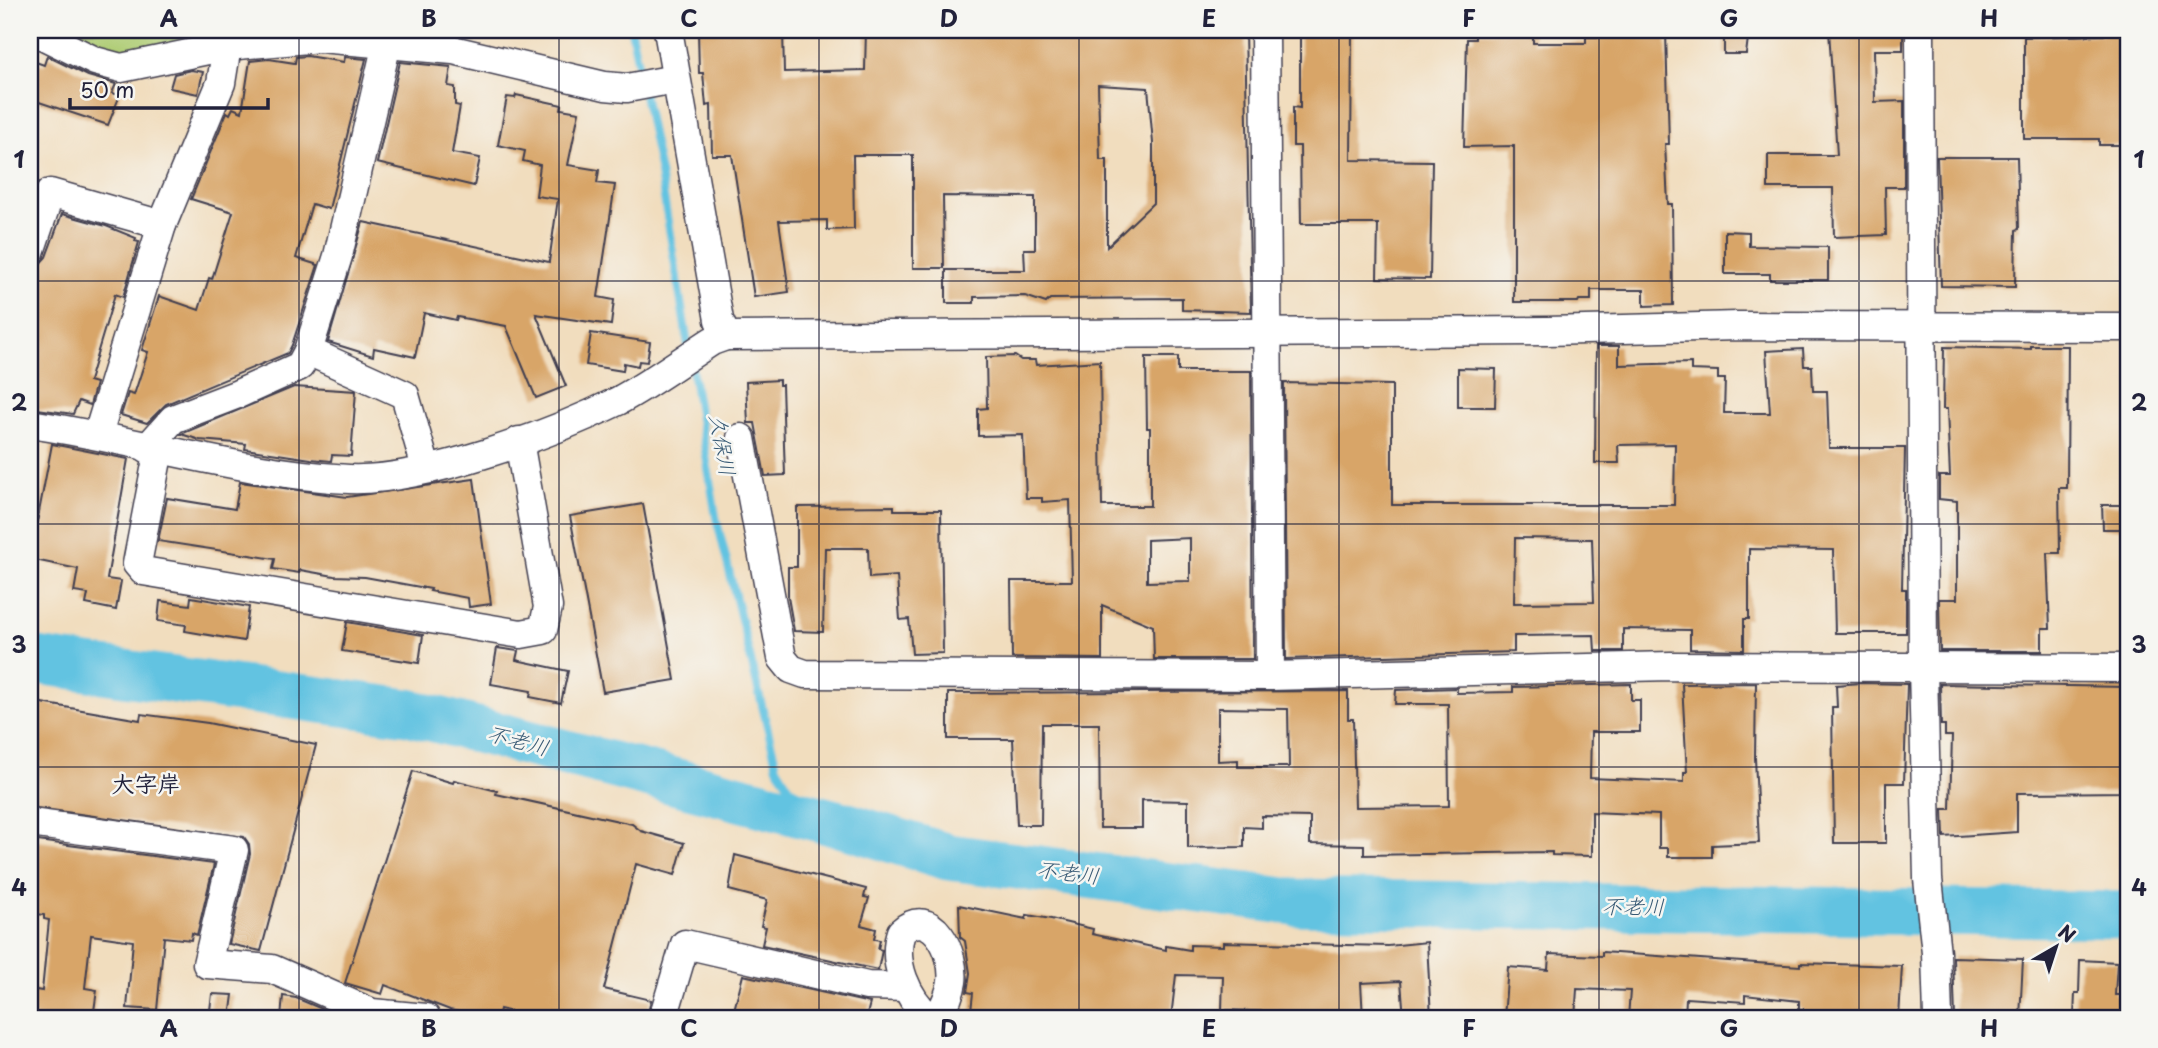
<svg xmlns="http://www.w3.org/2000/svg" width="2158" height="1048" font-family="'Playpen Sans','Klee One',sans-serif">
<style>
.green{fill:#aecc73;stroke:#687757;stroke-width:2}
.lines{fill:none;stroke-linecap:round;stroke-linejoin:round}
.stream{stroke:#62c3e1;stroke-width:8}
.river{stroke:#62c3e1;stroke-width:47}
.building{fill:#d8a568;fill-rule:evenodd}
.minor-casing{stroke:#413e4f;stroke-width:31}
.minor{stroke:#fff;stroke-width:28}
.grid{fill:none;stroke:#22223b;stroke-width:2;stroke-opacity:0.55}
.labels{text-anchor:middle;stroke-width:5;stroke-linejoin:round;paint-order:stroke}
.water-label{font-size:21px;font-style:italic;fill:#385a75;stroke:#f6f6f2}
.quarter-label{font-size:23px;font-weight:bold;fill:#22223b;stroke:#f6f6f2}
.neatline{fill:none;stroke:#22223b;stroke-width:2.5}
.grid-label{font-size:23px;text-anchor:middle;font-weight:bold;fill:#22223b}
</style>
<rect width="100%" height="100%" fill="#f6f6f2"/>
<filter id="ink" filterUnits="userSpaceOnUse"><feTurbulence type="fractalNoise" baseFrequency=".0143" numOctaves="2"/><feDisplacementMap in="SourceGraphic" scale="14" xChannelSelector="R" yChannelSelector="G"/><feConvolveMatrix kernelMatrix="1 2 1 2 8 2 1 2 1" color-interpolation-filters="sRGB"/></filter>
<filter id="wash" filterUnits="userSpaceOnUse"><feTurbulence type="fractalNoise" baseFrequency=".00686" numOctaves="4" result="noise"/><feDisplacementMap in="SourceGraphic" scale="28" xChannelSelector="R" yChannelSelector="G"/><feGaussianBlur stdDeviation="1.57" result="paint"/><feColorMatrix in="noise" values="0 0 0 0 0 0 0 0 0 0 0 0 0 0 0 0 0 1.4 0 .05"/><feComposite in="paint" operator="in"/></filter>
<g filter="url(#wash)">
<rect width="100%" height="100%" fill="#f1ddbe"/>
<path class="green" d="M48,30h230l-156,29z"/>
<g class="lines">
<g class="stream">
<path d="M631,30l29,143 29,178"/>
<path d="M691,363l25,154 61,250 13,21 61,39"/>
</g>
<path class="river" d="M30,660l378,52 443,115 97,30 345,45 835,13"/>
</g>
<g id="blocks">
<g class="building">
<path d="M698,30h85l1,42 81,-2 1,-40h379l6,282 -69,-2v-12l-132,1 -4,4 -21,-7 -51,1v6h-28v-33h79l-1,-21h11v-52l-92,-1 1,72h-31v-113h-60l1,74 -27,1v-10l-48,1 10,71 -35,5 -22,-142h-20l-1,-50 -5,1 -3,-33h-4zM1098,85l50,3 5,55v60l-46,44v-87h-7z"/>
<path d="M1300,30h52l-1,130 81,1 -2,118 -53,-1 1,-54h-77l-1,-78h-7v-39l7,1z"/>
<path d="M1597,30l69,2 3,112h-4l3,60h4l1,101 -29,1v-16h-53v10h-12l-1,2h-64v-156l-50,1 3,-108h8v-7h58v11h53v-6h11z"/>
<path d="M1724,30h25l-3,24h-22z"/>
<path d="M1829,30h74v20h-29l1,52 29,-1v86h-19l1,48 -52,2 -1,-49h-65v-33h69z"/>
<path d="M2104,30h22l2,115h-29v-6h-75v-102l80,-2z"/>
<path d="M47,56l41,20 28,8 -4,9 8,2 -12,30 -78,-26v-39l14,5z"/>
<path d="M307,56l37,6 1,-5 21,2 -37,150 -17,-5 -16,54 22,7 -26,80 -4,8 -122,51 -19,19 -26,-8 7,-22 6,2 14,-43 -6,-2 17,-54 40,14 10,-32 3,1 21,-67 -42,-13 36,-87 3,2 3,-6 9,4 8,-51 19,-2 26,4 1,-6z"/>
<path d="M400,62l51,5 -3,19 7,1v18l5,1 -8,47 28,5 -6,28 -97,-23z"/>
<path d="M191,70l12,2 -5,22 -28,-6 4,-14z"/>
<path d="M516,95l46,10 -1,4 18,3 -11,53 31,5 -2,13 18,2 -17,112 16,3 -3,25 -75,-11 30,72 -30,12 -30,-72 -49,-9 -1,3 -32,-7 -9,44 -41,-9 -1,8 -45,-14 35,-120 186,40 9,-63 -22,-3 4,-31 -17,-4 2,-10 -27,-6 9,-48 8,1z"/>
<path d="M1937,157h80l2,72 -3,1 -1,57 -74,-1z"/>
<path d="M62,214l44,12 30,12 -1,3 4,1 -16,55 -8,-3 -26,87 7,2 -6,22 -11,-4 -6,13 -43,-6v-120l7,-21 9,-10z"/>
<path d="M1725,231l24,1v14l79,1v33h-58v-6h-45z"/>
<path d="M591,333l59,9 -3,20 -8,-1 -1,5 -14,-3 -1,8 -37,-6z"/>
<path d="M1596,346h23v19l72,-2v7l27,1v8h7l-1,34h46l-4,-62 37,-2 1,17h8l1,25h14l2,57h76l-3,141h4v44h-71l-2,-83 -84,-1v70h-5v31l-54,-1v-19l-67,-1v22h-28l-1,-16 -80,1v16l-228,7 -2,-276 108,2v120h282l1,-61 -57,1 1,18h-24zM1515,538l77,1 2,63 -80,1z"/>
<path d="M2031,346h37l-1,142h-8l1,65h-13l3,75h-8v23h-102l-1,-52h18v-98l-18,-2v-23h11l-3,-67h-4l1,-62 87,2z"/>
<path d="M1015,356l6,4h14l1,5 64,-4 2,145h48v-78h-3l-1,-71h32v14h73l2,288h-99l-1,-33 -51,-21v54l-90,-1 -1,-77h61l-2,-81 -28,2v-4h-16l-3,-63 -45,1v-27l9,-1 -1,-51zM1190,538v43l-43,1v-42z"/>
<path d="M1458,368l38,1 -1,38h-37z"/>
<path d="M779,380v5h3l3,90 -20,1 -10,-53h-7l-2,-41z"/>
<path d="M294,387l62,4 -5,65 -19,-1 -1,6 -20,-2 -66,-10 1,-5 -46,-4 -19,-6z"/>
<path d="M52,444l76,15 -21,120 14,2 -5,29 -30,-6 2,-10 -14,-2 4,-23 -48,-10z"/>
<path d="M474,479l17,125 -22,3 -1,-9 -38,-7 1,-2 -66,-12 -31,-1 -34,-6 -1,3 -26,-4 2,-10 -117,-18 9,-43 68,11 5,-27 107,15z"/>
<path d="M643,504l32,176 -72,12 -33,-176z"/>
<path d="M2102,505h26v24h-25z"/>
<path d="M894,506v4h47l2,143 -31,1 -3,-35 -9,1 -3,-44 -28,2 -1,-30h-43l-2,84 -29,-1 -6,-34v-30h9v-60z"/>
<path d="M191,597l58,10 -5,34 -59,-10 1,-6 -28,-4 2,-20 30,4z"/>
<path d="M347,622l76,13 -4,28 -77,-12z"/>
<path d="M497,648l21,3 -2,9 52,11 -7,32 -31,-6 1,-6 -40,-7z"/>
<path d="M1756,683l-1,75 4,85 -47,2v12h-44v-9h-9v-33l-67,-3v44l-40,-1v-3l-188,3v-10l-54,-1v-27l-48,-1v12l-18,-1v20l-56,1v-47l-46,-1v28h-42l-1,-104h-57l-1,101h-24l-4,-86h-65v-46l400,-2v28h5l2,88 94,-1 -1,-102h-53l1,-14 61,-2v5l56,-1v-5l118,-3v16h9v32h-49l-1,46 94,4v-10h3l-5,-88zM1218,708l70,1 1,58h-51v-7l-20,1z"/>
<path d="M1860,683l47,1 -3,99h-18v60h-52l-2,-136h5l-1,-22z"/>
<path d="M1940,684l188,3v105l-111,1v39l-73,5 -1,-28h7l2,-73h-7v-11h-4z"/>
<path d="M30,701l110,19 1,-6 67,9 108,22 -55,206 -32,-7 21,-90 -1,-10 -5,-7 -214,-30z"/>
<path d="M413,771l40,12 1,-3 43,11 -1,3 136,30 9,7 43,12 -9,32 -39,-11 -32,125 47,11 -4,18h-110l-37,-9 -2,9h-13l-35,-8 -65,-25 -3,9 -37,-11z"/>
<path d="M30,840l184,24 -17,71 -5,-2 -1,7 -27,-3 -7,73 -30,-2 6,-67 -42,-6 -6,53 12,2 -4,28h-58l1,-2 -6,-1v-26l12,2 7,-71 -5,-1v-4l-14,-2z"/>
<path d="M735,855l131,34 -2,8 5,1 -8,27 15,4 -2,10 6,1 -2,9 4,1 -4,20 -116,-25 4,-18 -5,-1 6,-26 -38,-10z"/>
<path d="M959,905l67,14 1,-4 24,4 42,10 -1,5 74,16v-4l24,4v-5l33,1v-4l165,4 39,-4 4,76h-27l-3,-37 -40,2 2,35h-81v-6l-60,-2 1,-34 -47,-1 -5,43h-194l1,-6 -7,-1 2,-18 -6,-1 3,-19 -5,-32 -5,-4z"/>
<path d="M1602,952l198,14v-3l102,3 -3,52 -96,-4v-5h-4v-8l-54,-6v7l-59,-4 -1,20h-57l2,-27 -53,-2 -2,29h-71l4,-51 40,3 1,-16 53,2z"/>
<path d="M1953,957l70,2 -3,59h-65z"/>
<path d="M2080,960l37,2 -2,33h13v23h-54l1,-25h4z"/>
<path d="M743,975l127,28 -4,15h-134z"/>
<path d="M212,994l21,1 -3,23h-21z"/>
<path d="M283,996l13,2 47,20h-62z"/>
</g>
</g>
</g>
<g filter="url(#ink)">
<use href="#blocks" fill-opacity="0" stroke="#413e4f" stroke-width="2"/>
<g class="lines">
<defs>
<g id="minor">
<path d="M32,30l63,31 26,7 106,-22 93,-8 133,12 152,36 22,2 48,-9"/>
<path d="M668,30l51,290 7,16"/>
<path d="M1265,30l5,646"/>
<path d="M1920,30l3,638 5,211 8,74 2,65"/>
<path d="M30,252l20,-59 112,32"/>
<path d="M308,351l30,-95 49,-213"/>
<path d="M30,424c105,15 213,50 319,55 73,3 203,-45 269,-78 32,-17 63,-40 94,-60l14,-5 821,-5 191,-5 390,1"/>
<path d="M98,434l64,-209 59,-142 6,-37"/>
<path d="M741,438l41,220 9,11 14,5 465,2 401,-10 457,2"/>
<path d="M147,448l26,-29 65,-25 62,-28 8,-15 97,44 21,73"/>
<path d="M159,449l-22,115 6,7 378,63 22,-4 5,-23 -29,-166"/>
<path d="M30,823l204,27 -27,114 65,5 100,44 54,5"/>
<path d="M663,1018l22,-74 182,42 39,1"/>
<path d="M930,1018c-23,-20 -39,-56 -29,-86 31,-29 55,22 51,50 -2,13 -8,25 -14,36"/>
</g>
</defs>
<use href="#minor" class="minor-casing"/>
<use href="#minor" class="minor"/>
</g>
</g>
<path class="grid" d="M299,30v988M559,30v988M819,30v988M1079,30v988M1339,30v988M1599,30v988M1859,30v988M30,281h2098M30,524h2098M30,767h2098"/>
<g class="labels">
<g class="water-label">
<text transform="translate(722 445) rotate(80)" y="7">久保川</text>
<text transform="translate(518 741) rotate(15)" y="7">不老川</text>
<text transform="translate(1068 873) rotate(7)" y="7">不老川</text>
<text transform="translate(1633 907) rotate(1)" y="7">不老川</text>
</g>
<g class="quarter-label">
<text x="146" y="792">大字岸</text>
</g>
</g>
<rect width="2158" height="1048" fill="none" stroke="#f6f6f2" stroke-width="77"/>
<g transform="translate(2056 947) rotate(39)" stroke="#f6f6f2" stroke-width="5" paint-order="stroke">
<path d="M0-5L12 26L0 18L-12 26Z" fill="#22223b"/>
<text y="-10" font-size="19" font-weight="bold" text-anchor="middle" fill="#22223b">N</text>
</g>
<path d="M70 98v10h198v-10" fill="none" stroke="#22223b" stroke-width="3.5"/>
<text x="80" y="98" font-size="21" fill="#22223b" stroke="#f6f6f2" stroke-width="5" paint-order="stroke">50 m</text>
<rect x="38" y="38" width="2082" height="972" class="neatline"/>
<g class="grid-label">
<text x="169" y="27">A</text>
<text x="429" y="27">B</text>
<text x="689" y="27">C</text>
<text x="949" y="27">D</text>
<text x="1209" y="27">E</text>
<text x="1469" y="27">F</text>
<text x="1729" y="27">G</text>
<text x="1989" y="27">H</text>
<text x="19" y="168">1</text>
<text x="2139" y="168">1</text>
<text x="19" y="411">2</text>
<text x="2139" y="411">2</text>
<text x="19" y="653">3</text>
<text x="2139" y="653">3</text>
<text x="19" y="896">4</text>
<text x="2139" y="896">4</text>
<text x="169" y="1037">A</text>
<text x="429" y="1037">B</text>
<text x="689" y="1037">C</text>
<text x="949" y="1037">D</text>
<text x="1209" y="1037">E</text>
<text x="1469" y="1037">F</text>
<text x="1729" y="1037">G</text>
<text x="1989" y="1037">H</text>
</g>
</svg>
